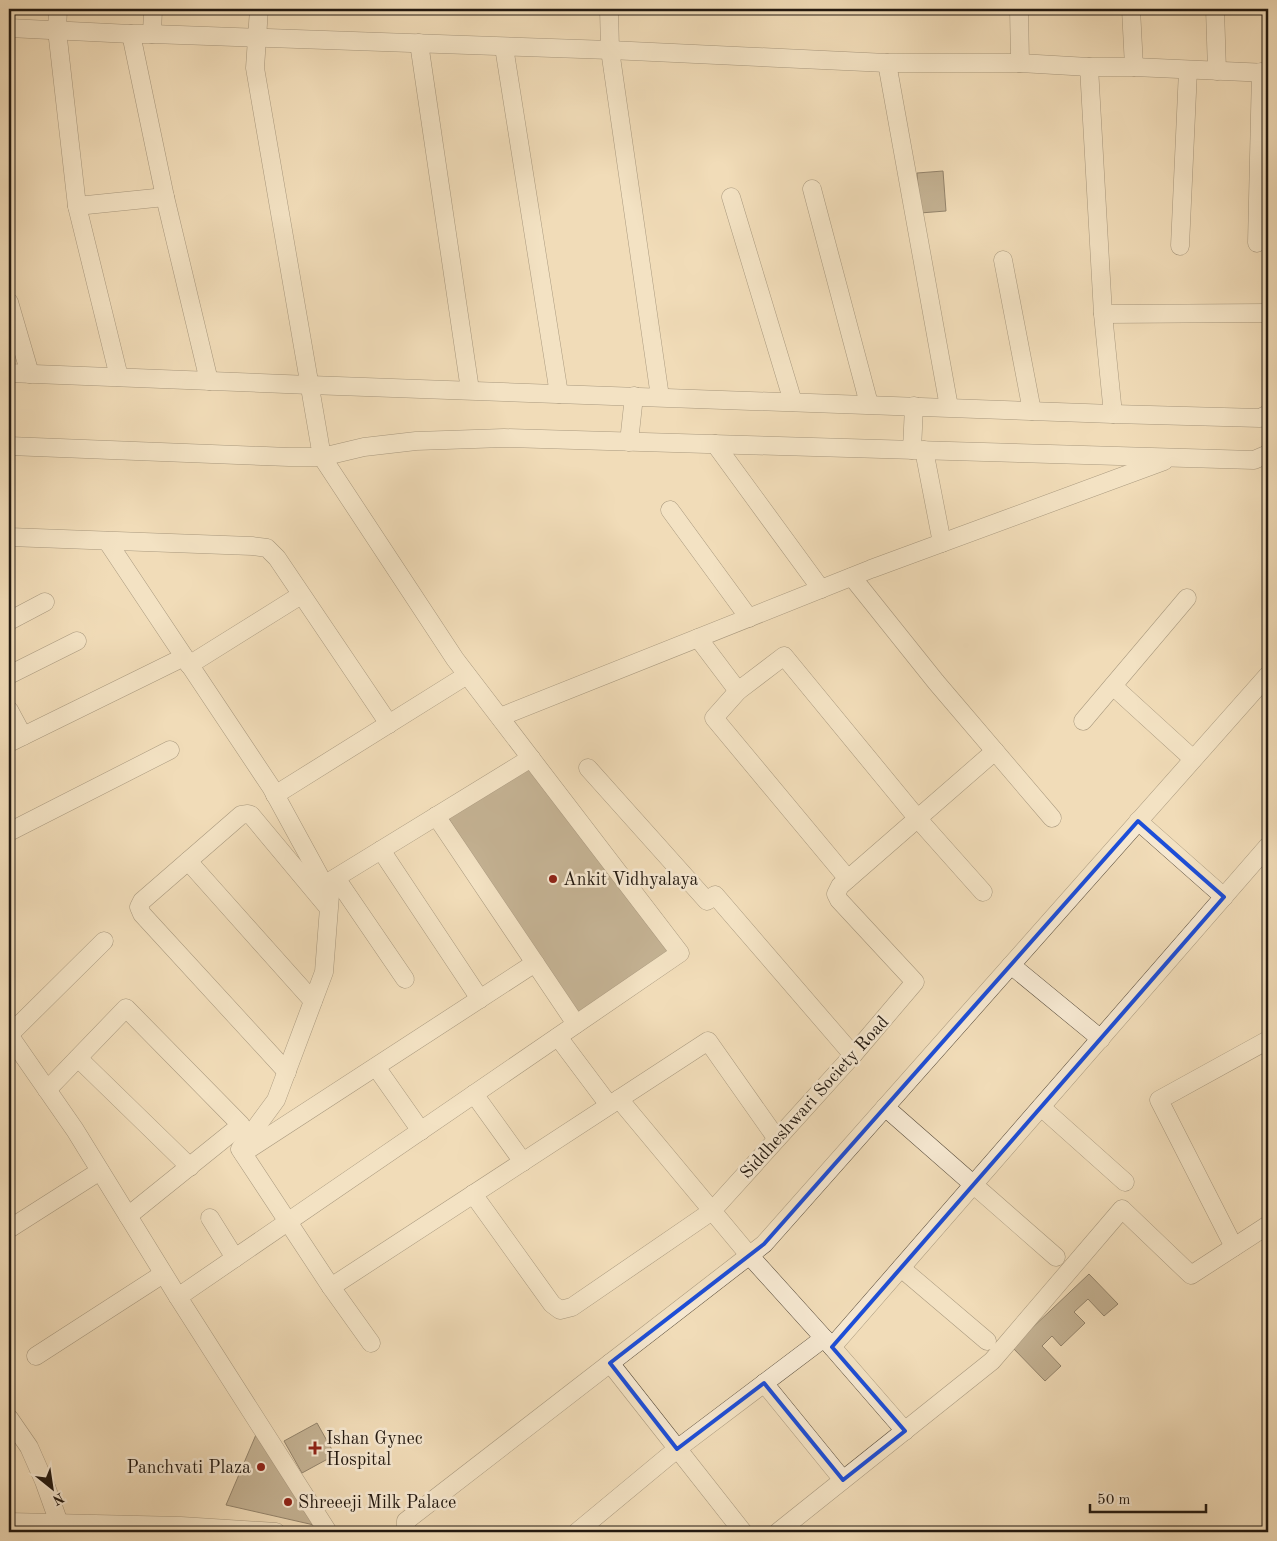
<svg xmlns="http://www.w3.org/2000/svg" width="1277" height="1541" font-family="'Old Standard TT',serif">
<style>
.building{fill:#8e7e67;stroke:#231910}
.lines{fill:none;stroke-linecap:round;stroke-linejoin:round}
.minor-casing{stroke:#564a3a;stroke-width:19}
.minor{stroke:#f6e8d1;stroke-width:18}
.marked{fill:none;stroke:#1d4ed8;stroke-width:4;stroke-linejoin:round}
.poi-dot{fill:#8f2418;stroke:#f6e8d1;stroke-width:2}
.labels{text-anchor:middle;stroke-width:5;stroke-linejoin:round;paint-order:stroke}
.poi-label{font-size:18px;fill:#231910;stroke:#f6e8d1;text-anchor:start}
.street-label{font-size:18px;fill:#231910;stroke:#f6e8d1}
</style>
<rect width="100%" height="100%" fill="#f1dcb8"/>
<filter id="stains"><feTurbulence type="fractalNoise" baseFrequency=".004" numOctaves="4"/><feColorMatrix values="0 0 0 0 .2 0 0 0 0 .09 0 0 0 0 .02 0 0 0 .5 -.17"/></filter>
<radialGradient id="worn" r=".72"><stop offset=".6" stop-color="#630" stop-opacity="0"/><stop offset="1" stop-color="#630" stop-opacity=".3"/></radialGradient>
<g class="building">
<path d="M943,171l3,40 -26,2 -3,-40z"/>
<path d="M525,762l151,185 -105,71 -127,-207z"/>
<path d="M1089,1274l29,30 -14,12 -16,-17 -14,13 11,11 -24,23 -9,-10 -10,10 19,20 -16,15 -33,-34z"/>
<path d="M317,1423l18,32 -33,18 -18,-32z"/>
<path d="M258,1430l56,95 -88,-20z"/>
</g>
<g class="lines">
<defs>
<g id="minor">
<path d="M58,9l-1,21 20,176 42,171"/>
<path d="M609,9l1,41 50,347"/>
<path d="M1019,9l1,54"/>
<path d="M1131,9l3,58"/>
<path d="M1215,9l2,62"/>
<path d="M9,28l122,6h21l458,16 277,13h133l69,4h45l134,6"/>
<path d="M131,34l34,163 44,184"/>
<path d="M152,34l1,-25"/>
<path d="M419,43l51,347"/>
<path d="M504,47l55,347"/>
<path d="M887,63l62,344"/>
<path d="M1089,67l14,247 10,100"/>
<path d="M812,189l57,215"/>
<path d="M731,197l62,205"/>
<path d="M77,206l88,-9"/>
<path d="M1257,243l4,-171"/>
<path d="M1180,246l8,-176"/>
<path d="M1003,260l29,151"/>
<path d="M9,302l21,72"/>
<path d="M1103,314l165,-1"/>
<path d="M9,373l301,12 803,29 147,4 8,-4"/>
<path d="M629,442l5,-46"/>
<path d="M715,444l106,145"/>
<path d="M9,446l280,11h33l42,-10 52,-6 88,-3 750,22 14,-6"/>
<path d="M912,450l2,-44"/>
<path d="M924,450l18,93"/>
<path d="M670,510l79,108"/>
<path d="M9,537l243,9 15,2 10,10 112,166"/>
<path d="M107,541l164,246 59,108 -6,77 -48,128 -36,49 91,138 40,56"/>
<path d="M852,577l84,105 116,136"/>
<path d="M9,621l36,-19"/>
<path d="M698,638l40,53 46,-35 134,163 65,73"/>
<path d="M189,665l112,-70"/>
<path d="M9,675l68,-34"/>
<path d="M1113,686l80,73"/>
<path d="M738,691l-24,27 134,161"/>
<path d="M9,710l14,26"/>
<path d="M500,717l371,-148 293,-108"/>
<path d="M1083,721l104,-123"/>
<path d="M9,743l175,-86"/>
<path d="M588,768l119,133 8,-6 138,160"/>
<path d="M275,795l192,-120"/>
<path d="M436,816l140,208"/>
<path d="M1138,821l86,76"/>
<path d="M9,832l161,-82"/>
<path d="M381,850l99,149"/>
<path d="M188,861l125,140"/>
<path d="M336,878l69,101"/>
<path d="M324,885l207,-127"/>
<path d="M1011,965l90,74"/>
<path d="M9,1035l66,95 103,167 150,235"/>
<path d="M9,1035l95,-94"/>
<path d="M558,1037l51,68"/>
<path d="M78,1058l112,109"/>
<path d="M376,1067l45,64"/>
<path d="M287,1072l-145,-158 -3,-7 3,-6 99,-86 7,-1 3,1 75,90"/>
<path d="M47,1090l79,-82 115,117 -113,91"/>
<path d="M474,1094l49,68"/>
<path d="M619,1099l130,156 83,92 73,84"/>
<path d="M885,1107l171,150"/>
<path d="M1041,1107l84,75"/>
<path d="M243,1153l292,-190"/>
<path d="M473,1194l79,110 8,6 12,-3 140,-96 141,-156 62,-73 -76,-82 -3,-6 4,-8 155,-135"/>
<path d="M210,1218l25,40"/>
<path d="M9,1229l91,-58"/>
<path d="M1234,1247l-75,-147 109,-60"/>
<path d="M901,1268l86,73"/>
<path d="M331,1287l377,-246 69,98"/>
<path d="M178,1297l502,-344 -225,-294 -133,-202 -67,-389 4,-59"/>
<path d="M832,1347l436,-501"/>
<path d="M36,1356l127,-82"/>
<path d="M610,1363l133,169"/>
<path d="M764,1383l79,97"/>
<path d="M9,1418l20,29 15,34 15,42"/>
<path d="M9,1522l172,4 95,6"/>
<path d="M406,1532v-11l358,-277 504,-569"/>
<path d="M577,1532l100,-83 147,-111"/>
<path d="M778,1532l214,-171 130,-152 69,66 77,-50"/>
</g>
</defs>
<use href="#minor" class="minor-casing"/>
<use href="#minor" class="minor"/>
</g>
<path d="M0 0H1277V1541H0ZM1138,821l86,76 -392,450 73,84 -62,49 -79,-97 -87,66 -67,-86 154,-119z" fill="#f1dcb8" fill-opacity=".55" fill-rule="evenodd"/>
<path class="marked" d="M1138,821l86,76 -392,450 73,84 -62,49 -79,-97 -87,66 -67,-86 154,-119z"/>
<g class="poi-dot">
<circle cx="553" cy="879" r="5"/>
<path d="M312.5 1440.5h5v5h5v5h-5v5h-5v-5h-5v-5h5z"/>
<circle cx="261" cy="1467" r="5"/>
<circle cx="288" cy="1502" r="5"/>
</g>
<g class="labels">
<g class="poi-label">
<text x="563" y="885">Ankit Vidhyalaya</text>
<text x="326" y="1444">Ishan Gynec<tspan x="326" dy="21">Hospital</tspan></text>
<text x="251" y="1473" text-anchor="end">Panchvati Plaza</text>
<text x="298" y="1508">Shreeeji Milk Palace</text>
</g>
<g class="street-label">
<text transform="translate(814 1097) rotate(-48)" y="6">Siddheshwari Society Road</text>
</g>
</g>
<rect width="1277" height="1541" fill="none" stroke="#f1dcb8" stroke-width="30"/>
<rect x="10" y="10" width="1257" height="1521" fill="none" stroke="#231910" stroke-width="2.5"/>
<rect x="15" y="15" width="1247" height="1511" fill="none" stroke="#231910"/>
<g transform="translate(52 1488) rotate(150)" stroke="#f6e8d1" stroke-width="4" paint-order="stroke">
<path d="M0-4L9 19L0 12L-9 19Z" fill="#231910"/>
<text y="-8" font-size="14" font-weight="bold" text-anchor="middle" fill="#231910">N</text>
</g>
<path d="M1090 1504v8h116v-8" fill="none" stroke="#231910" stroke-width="2.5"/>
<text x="1097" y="1504" font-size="15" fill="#231910" stroke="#f6e8d1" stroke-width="4" paint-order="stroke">50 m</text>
<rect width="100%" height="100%" filter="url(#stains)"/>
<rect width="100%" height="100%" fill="url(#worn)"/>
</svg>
